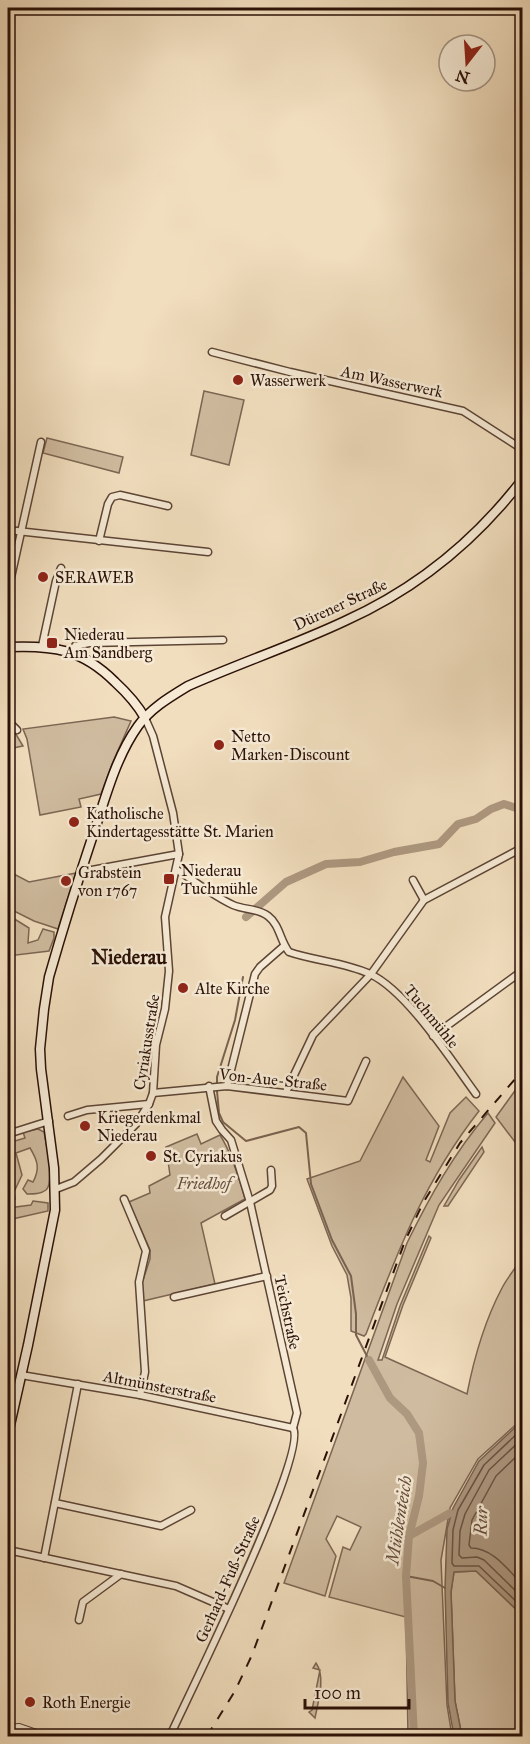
<svg xmlns="http://www.w3.org/2000/svg" width="530" height="1744" font-family="'IM FELL Great Primer',serif">
<style>
.green{fill:#cfbb9f;stroke:#7c6653;stroke-width:1.5}
.water{fill:#ad9880;stroke:#796250;stroke-width:1.5}
.lines{fill:none;stroke-linecap:round;stroke-linejoin:round}
.shore{stroke:#6c5444;stroke-width:1.5}
.stream{stroke:#796250;stroke-width:2}
.canal{stroke:#ad9880;stroke-width:8}
.minor-casing{stroke:#5c4435;stroke-width:9}
.tertiary-casing{stroke:#5c4435;stroke-width:10}
.secondary-casing{stroke:#2a1007;stroke-width:11}
.minor{stroke:#f6ead5;stroke-width:6}
.tertiary{stroke:#f6ead5;stroke-width:8}
.secondary{stroke:#f6ead5;stroke-width:8}
.rail{stroke:#2a1007;stroke-width:2;stroke-dasharray:10 10;stroke-linecap:butt}
.poi-dot{fill:#8f2418;stroke:#f6ead5;stroke-width:2}
.labels{text-anchor:middle;stroke-width:5;stroke-linejoin:round;paint-order:stroke}
.poi-label{font-size:16px;fill:#2a1007;stroke:#f6ead5;text-anchor:start}
.street-label{font-size:16px;fill:#2a1007;stroke:#f6ead5}
.park-label{font-size:16px;font-style:italic;fill:#644c3c;stroke:#f6ead5}
.water-label{font-size:18px;font-style:italic;fill:#654d3d;stroke:#f6ead5}
.quarter-label{font-size:20px;font-weight:bold;fill:#2a1007;stroke:#f6ead5}
</style>
<rect width="100%" height="100%" fill="#f1debe"/>
<filter id="stains"><feTurbulence type="fractalNoise" baseFrequency=".00333" numOctaves="4"/><feColorMatrix values="0 0 0 0 .2 0 0 0 0 .09 0 0 0 0 .02 0 0 0 .5 -.17"/></filter>
<radialGradient id="worn" r=".72"><stop offset=".6" stop-color="#630" stop-opacity="0"/><stop offset="1" stop-color="#630" stop-opacity=".3"/></radialGradient>
<g class="green">
<path d="M204,391l40,9 -15,65 -38,-10z"/>
<path d="M47,438l76,19 -4,16 -76,-20z"/>
<path d="M114,717l17,4 -19,43 -11,30 -22,5 2,8 -41,8 -13,-76 -4,-10z"/>
<path d="M14,731l9,15 -15,3v-16z"/>
<path d="M76,873l-18,56 -24,-8 -26,-13v-32l6,-2 15,8z"/>
<path d="M8,915l21,13 -1,15 10,-3 5,-11 11,3v6l-5,13 -41,5z"/>
<path d="M403,1077l36,49 -13,34 4,2 20,-49 16,-16 13,14c-55,70 -82,142 -113,223l-2,2 -13,-5v-33l-4,-23 -15,-29 -25,-67 53,-18z"/>
<path d="M522,1081v68l-4,-3 -22,-29z"/>
<path d="M488,1113l7,10 -56,82 -42,99 -19,56h4l18,-54 29,-70 2,2 -28,67 -18,52 82,37c7,-36 17,-72 35,-106 5,-10 14,-20 20,-31v162l-44,40 -28,49 -9,52 6,145 5,31h-44l-2,-119 -77,-20 14,-50 7,3 11,-23 -24,-11 -11,23 10,17 -11,40 -41,-13 123,-340c23,-47 47,-90 81,-130z"/>
<path d="M38,1129l6,3c2,11 11,50 2,58 -5,4 -12,4 -19,4l-4,-5 5,-9 5,2c7,-13 5,-21 -3,-34l-14,5 6,22 -8,17 1,7 -7,2v-58l17,-5 -2,-6z"/>
<path d="M197,1134l4,10 19,-9c12,19 19,42 25,64l-44,24 14,61 -72,17 -1,-18 8,-24v-9l-21,-48 21,-9 -1,-7 21,-11 -4,-28z"/>
<path d="M482,1147l2,5 -36,54h-4l15,-26z"/>
<path d="M33,1201l15,2v8l-40,9v-12l23,-3z"/>
<path d="M476,1571l46,44v121h-60l-7,-35 -4,-109 3,-20z"/>
<path d="M316,1663c10,14 2,39 -1,55l-6,-6 3,-2 8,-40 -7,-2z"/>
</g>
<path class="water" d="M522,1421v194l-46,-44 -22,1 -3,20 4,109 7,35h-8l-6,-33 -3,-115 2,-59 6,-21 26,-47z"/>
<g class="lines">
<g class="shore">
<path d="M522,1429l-38,36 -26,45 -5,20 -1,33 2,3h25l43,41"/>
<path d="M522,1439l-33,31 -24,44 -5,17 -1,24 3,3 15,-1 7,3 38,37"/>
<path d="M522,1451l-26,25 -24,44 -3,25 2,3c22,0 37,22 51,36"/>
</g>
<g class="stream">
<path d="M243,977l-8,43 -18,57v14l2,22 4,9 23,19 53,-14 7,6 5,51 21,56 19,36 5,38v21l13,25"/>
<path d="M406,1576l27,5 12,7"/>
</g>
<g class="canal">
<path d="M246,917l40,-35 40,-18 34,-2 34,-10 45,-8 19,-20 18,-5 15,-10 13,-5 18,6"/>
<path d="M369,1360l21,38 17,16 12,19 4,30 -4,33 -10,40 -3,40 8,160"/>
<path d="M409,1536l41,-23"/>
</g>
<defs>
<g id="minor">
<path d="M212,352l78,20 173,39 59,38"/>
<path d="M8,530l200,22"/>
<path d="M99,541l9,-37 4,-7 8,-2 48,11"/>
<path d="M8,591l33,-149"/>
<path d="M42,646l14,-65 5,-13"/>
<path d="M72,652l3,-6 14,-3 134,-3"/>
<path d="M8,721l9,9"/>
<path d="M177,870c18,11 36,26 56,35 11,5 24,3 35,11 12,9 12,25 21,36 26,9 55,10 81,22 37,17 81,86 106,120"/>
<path d="M81,872l98,-18"/>
<path d="M413,880l11,20"/>
<path d="M433,1036l89,-65"/>
<path d="M209,1086l7,35 6,9 9,10 19,62 47,211 -4,15"/>
<path d="M227,1086l28,-112 5,-7 24,-21"/>
<path d="M286,1092l27,-57 58,-61 53,-74 98,-52"/>
<path d="M153,1093l74,-7 121,15 18,-40"/>
<path d="M68,1116l19,-6 62,-6"/>
<path d="M8,1134l41,-13"/>
<path d="M56,1189l18,-7 27,-23 35,-35 13,-20 4,-11 3,-48 9,-36 4,-38 -4,-54 14,-63 -6,-41 -20,-77 -8,-18"/>
<path d="M124,1199l22,52 -7,31 6,90 -5,23"/>
<path d="M225,1216l45,-26 2,-4 -1,-16"/>
<path d="M174,1297l93,-21"/>
<path d="M21,1375l119,20 153,33"/>
<path d="M55,1503l106,23 30,-16"/>
<path d="M8,1550l168,36 53,23"/>
<path d="M44,1558l34,-174"/>
<path d="M79,1620l4,-18 38,-28"/>
<path d="M170,1736c18,-40 139,-283 123,-308"/>
</g>
<g id="tertiary">
<path d="M8,1729l11,-1 23,8"/>
<path d="M8,1732l8,4"/>
</g>
<g id="secondary">
<path d="M8,647c45,-2 74,2 107,35 12,11 22,22 30,36"/>
<path d="M8,1434l20,-89 27,-135 -1,-42 -13,-99 -1,-20 4,-40 5,-32c14,-49 29,-97 45,-145 12,-36 22,-75 44,-106 13,-18 32,-29 50,-40 52,-23 106,-41 157,-65 71,-32 130,-80 177,-141"/>
</g>
</defs>
<use href="#minor" class="minor-casing"/>
<use href="#tertiary" class="tertiary-casing"/>
<use href="#secondary" class="secondary-casing"/>
<use href="#minor" class="minor"/>
<use href="#tertiary" class="tertiary"/>
<use href="#secondary" class="secondary"/>
<path class="rail" d="M207,1736l28,-45 17,-36 153,-414 18,-38 37,-60 62,-72"/>
</g>
<g class="poi-dot">
<circle cx="238" cy="380" r="6"/>
<circle cx="43" cy="577" r="6"/>
<rect x="46" y="637" width="12" height="12" rx="3"/>
<circle cx="219" cy="745" r="6"/>
<circle cx="74" cy="822" r="6"/>
<rect x="163" y="873" width="12" height="12" rx="3"/>
<circle cx="66" cy="881" r="6"/>
<circle cx="183" cy="988" r="6"/>
<circle cx="85" cy="1126" r="6"/>
<circle cx="151" cy="1156" r="6"/>
<circle cx="30" cy="1702" r="6"/>
</g>
<g class="labels">
<g class="poi-label">
<text x="250" y="386">Wasserwerk</text>
<text x="55" y="583">SERAWEB</text>
<text x="64" y="640">Niederau<tspan x="64" dy="18">Am Sandberg</tspan></text>
<text x="231" y="742">Netto<tspan x="231" dy="18">Marken-Discount</tspan></text>
<text x="86" y="819">Katholische<tspan x="86" dy="18">Kindertagesstätte St. Marien</tspan></text>
<text x="181" y="876">Niederau<tspan x="181" dy="18">Tuchmühle</tspan></text>
<text x="78" y="878">Grabstein<tspan x="78" dy="18">von 1767</tspan></text>
<text x="195" y="994">Alte Kirche</text>
<text x="97" y="1123">Kriegerdenkmal<tspan x="97" dy="18">Niederau</tspan></text>
<text x="163" y="1162">St. Cyriakus</text>
<text x="42" y="1708">Roth Energie</text>
</g>
<g class="street-label">
<text transform="translate(392 381) rotate(12)" y="6">Am Wasserwerk</text>
<text transform="translate(340 604) rotate(-25)" y="6">Dürener Straße</text>
<text transform="translate(432 1016) rotate(51)" y="6">Tuchmühle</text>
<text transform="translate(146 1042) rotate(-81)" y="6">Cyriakusstraße</text>
<text transform="translate(273 1079) rotate(6)" y="6">Von-Aue-Straße</text>
<text transform="translate(288 1312) rotate(78)" y="6">Teichstraße</text>
<text transform="translate(160 1386) rotate(11)" y="6">Altmünsterstraße</text>
<text transform="translate(227 1579) rotate(-66)" y="6">Gerhard-Fuß-Straße</text>
</g>
<g class="park-label">
<text x="204" y="1189">Friedhof</text>
</g>
<g class="water-label">
<text transform="translate(399 1520) rotate(-81)" y="6">Mühlenteich</text>
<text transform="translate(481 1521) rotate(-88)" y="6">Rur</text>
</g>
<g class="quarter-label">
<text x="129" y="964">Niederau</text>
</g>
</g>
<rect width="530" height="1744" fill="none" stroke="#f1debe" stroke-width="30"/>
<rect x="9" y="9" width="512" height="1726" fill="none" stroke="#2a1007" stroke-width="3"/>
<rect x="15" y="15" width="500" height="1714" fill="none" stroke="#2a1007" stroke-width="1.5"/>
<g transform="translate(467 63) rotate(197)"><circle r="28" fill="#f6ead5" stroke="#a49383" stroke-width="1.5"/>
<path d="M0-4.5L10 22L0 15L-10 22Z" fill="#8f2418"/>
<text y="-9" font-size="16" font-weight="bold" text-anchor="middle" fill="#2a1007">N</text>
</g>
<path d="M305 1699v9h104v-9" fill="none" stroke="#2a1007" stroke-width="3"/>
<text x="314" y="1699" font-size="18" fill="#2a1007" stroke="#f6ead5" stroke-width="4.5" paint-order="stroke">100 m</text>
<rect width="100%" height="100%" filter="url(#stains)"/>
<rect width="100%" height="100%" fill="url(#worn)"/>
</svg>
